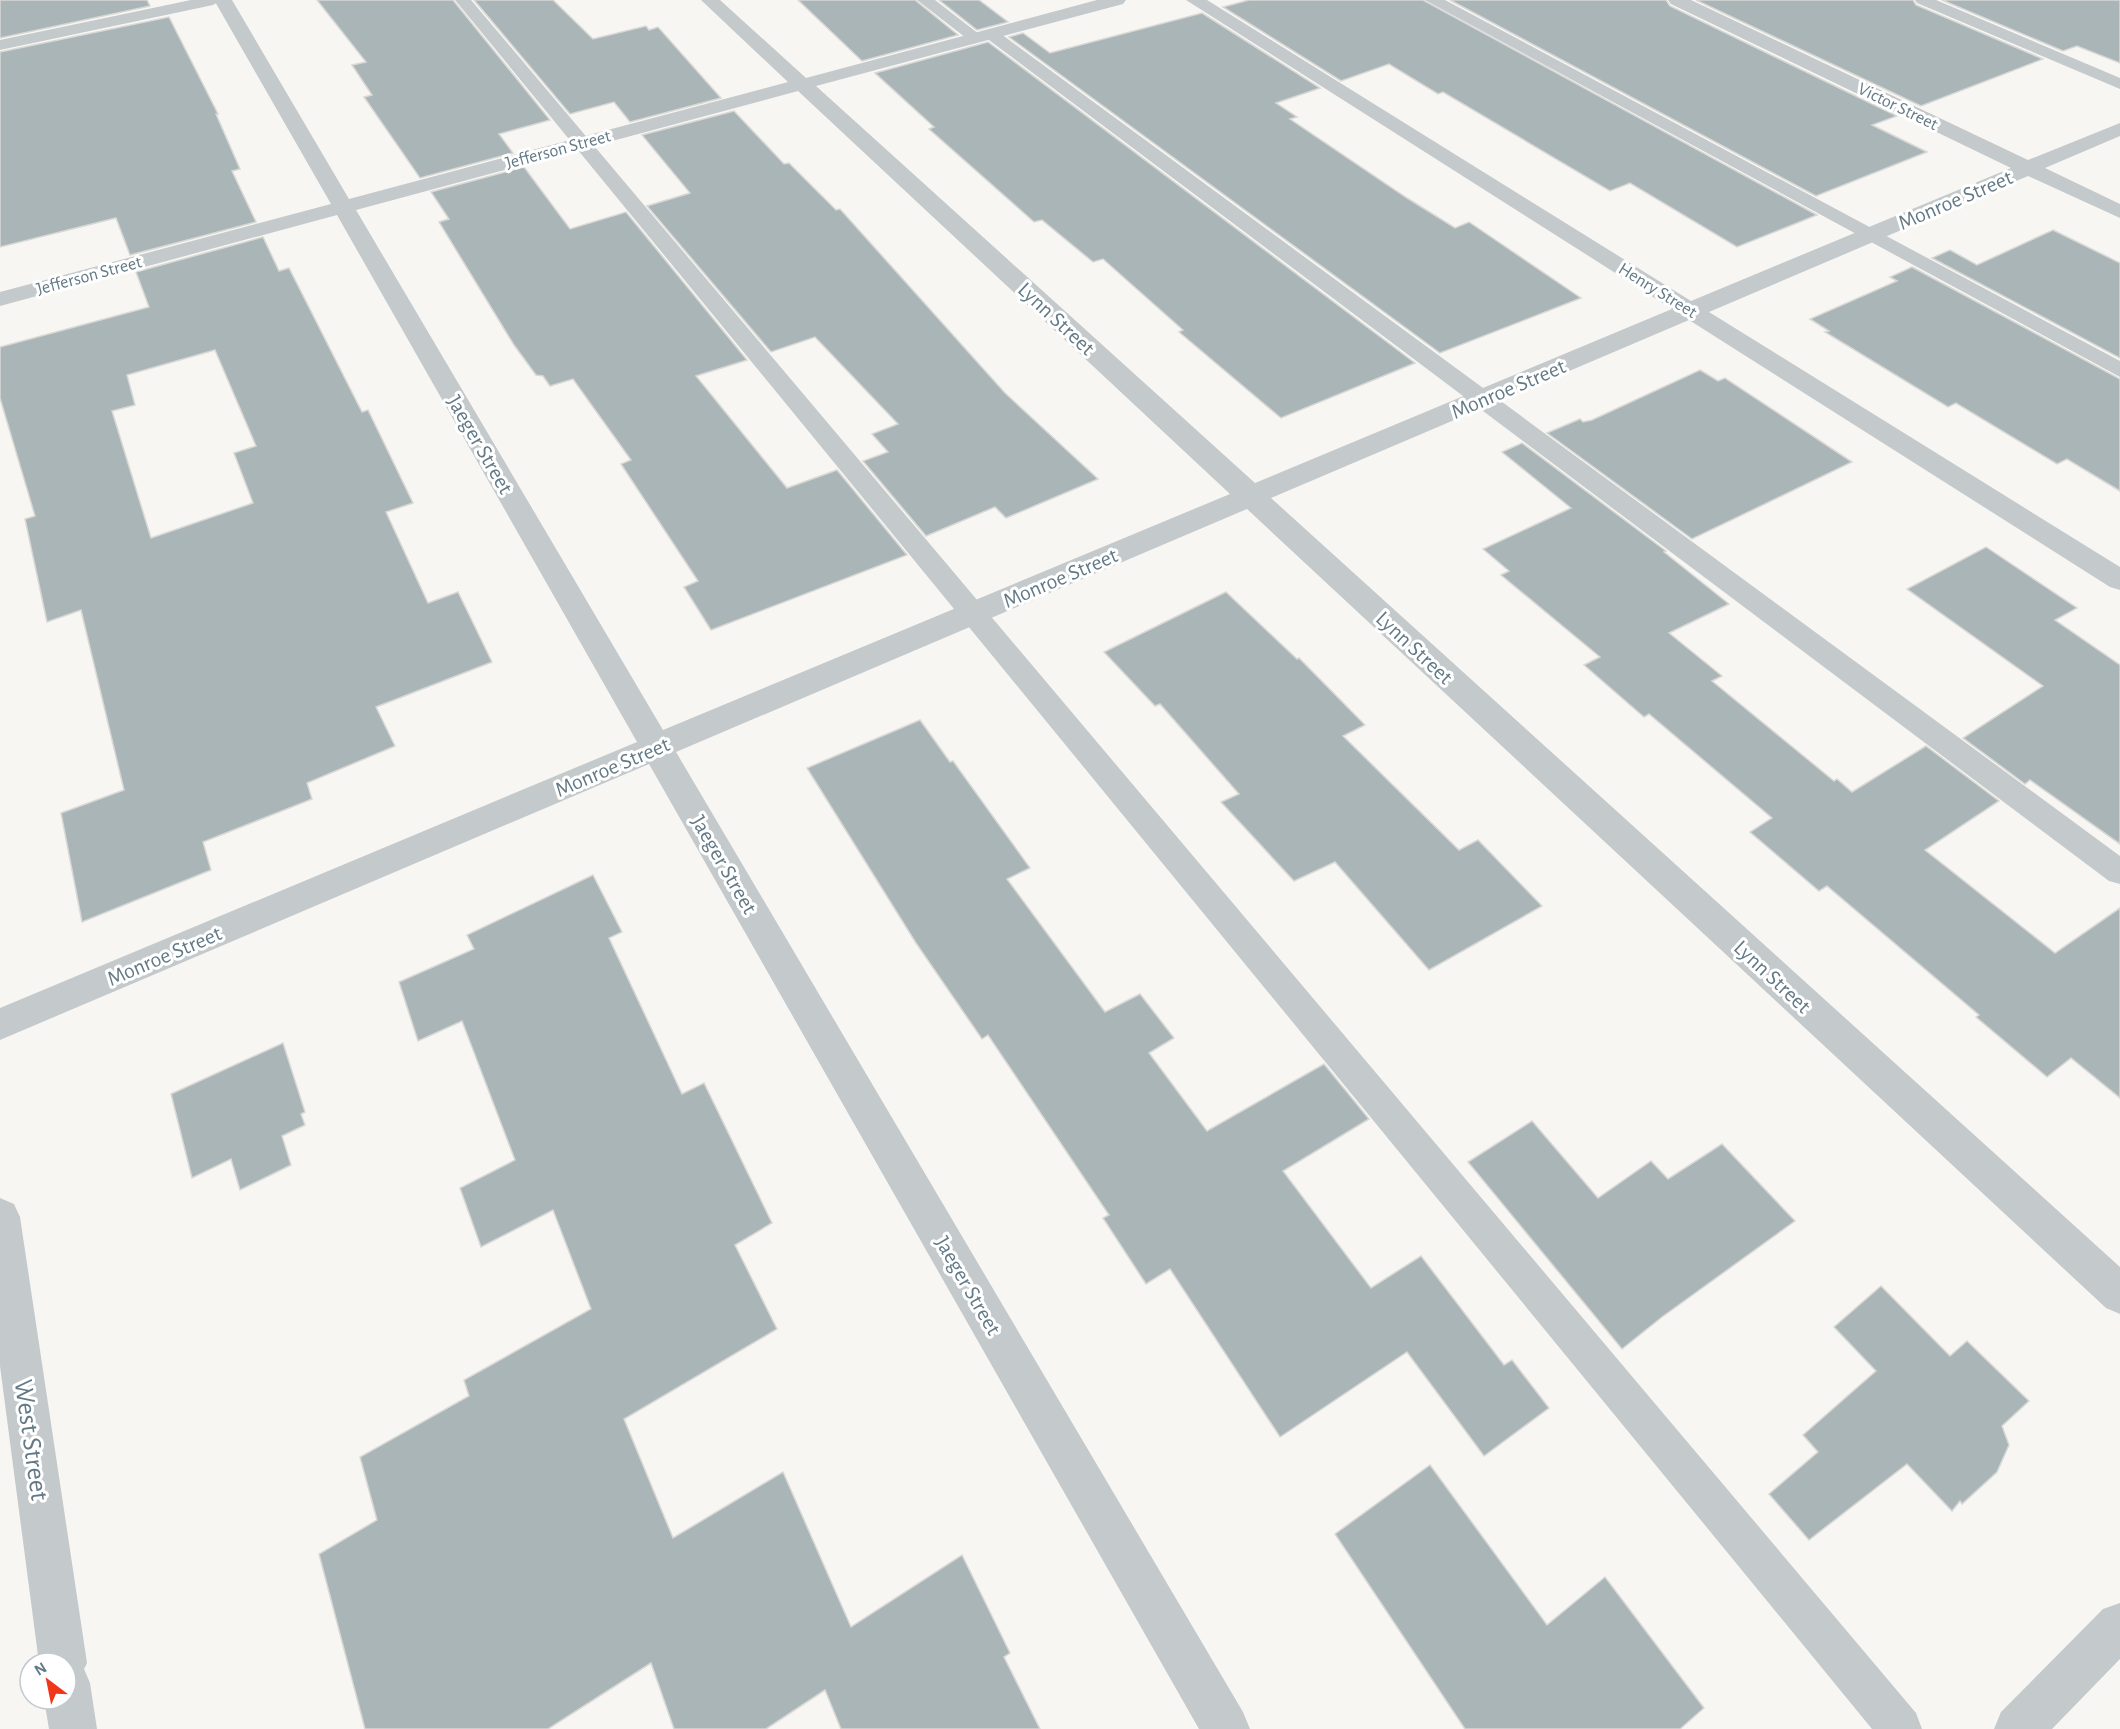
<svg xmlns="http://www.w3.org/2000/svg" width="2120" height="1729" font-family="'Alegreya Sans',sans-serif">
<style>
.building{fill:#aab5b8;stroke:#d8d8d5;stroke-width:1.5;fill-rule:evenodd}
.lines{fill:none;stroke-linecap:round;stroke-linejoin:round}
.lane{fill:#c4c9cb;fill-rule:evenodd}
.street{fill:#c4c9cb;fill-rule:evenodd}
.labels{text-anchor:middle;stroke-width:6;stroke-linejoin:round;paint-order:stroke}
.far-street-label{font-size:18px;fill:#637a86;stroke:#fff}
.street-label{font-size:22px;fill:#637a86;stroke:#fff}
.near-street-label{font-size:27px;fill:#637a86;stroke:#fff}
</style>
<rect width="100%" height="100%" fill="#f7f6f3"/>
<g class="building">
<path d="M0,0h147l3,6 -150,32z"/>
<path d="M317,0h136l97,120 -51,14 14,19 -93,25 -56,-81 8,-2 -20,-30 14,-3z"/>
<path d="M474,0h79l40,39 53,-13 3,4 9,-3 63,71 -91,24 -16,-20 -44,12z"/>
<path d="M798,0h117l43,35 -96,26z"/>
<path d="M939,0h40l29,22 -31,8z"/>
<path d="M1249,0h174l394,215 -80,32 -107,-64 -20,8 -167,-99 -5,2 -49,-30 -48,17 -118,-74z"/>
<path d="M1450,0h216l4,6 227,110 -25,9 55,27 -111,44z"/>
<path d="M1696,0h217l3,5 127,54 -122,47z"/>
<path d="M1942,0h178v63l-43,-17 -14,5z"/>
<path d="M1202,13l118,75 -44,15 21,14 -7,2 117,79 48,30 14,-6 112,76 -141,55 -431,-316 14,-4 27,20z"/>
<path d="M169,17l49,97h-2l24,55 -8,2 24,51 -126,33 -14,-37 -116,29v-195z"/>
<path d="M988,42l427,321 -134,55 -102,-86 4,-2 -80,-71 -10,3 -51,-42 -8,2 -105,-93 5,-2 -59,-54z"/>
<path d="M734,111l50,53 5,-1 47,47 4,-1 165,184 93,86 -92,39 -11,-11 -69,29 -63,-75 25,-9 -16,-18 26,-10 -83,-87 -44,15 -124,-146 43,-13 -48,-58z"/>
<path d="M524,167l46,62 56,-17 121,148 -51,16 91,112 50,-18 70,85 -196,75 -27,-43 14,-6 -77,-117 10,-4 -58,-81 -23,7 -7,-10 -7,-1 -22,-30 -75,-123 10,-3 -18,-27z"/>
<path d="M2053,230l67,33v95l-188,-100 18,-8 27,15z"/>
<path d="M263,237l16,34 10,-3 73,144 6,-2 45,93 -27,9 42,91 30,-11 34,70 -116,45 19,39 -88,37 5,16 -109,43 8,28 -129,52 -21,-109 63,-23 -43,-180 -34,12 -22,-103 10,-3 -35,-118v-51l149,-40 -13,-35zM215,350l41,96 -22,7 19,50 -102,35 -39,-127 23,-6 -8,-30z"/>
<path d="M1912,267l208,112v112l-53,-32 -10,5 -101,-61 -8,4 -123,-75 4,-1 -19,-12 87,-38 -7,-4z"/>
<path d="M1700,370l18,11 7,-3 127,84 -160,77 -145,-106 33,-14 3,3 9,-2z"/>
<path d="M1522,443l144,108 -2,1 65,52 -60,29 53,43 -10,5 122,100 3,-2 15,13 74,-46 73,55 -74,49 130,103 65,-45v190l-49,-40 -24,19 -71,-60 3,-2 -152,-129 -8,5 -69,-59 22,-14 -123,-104 -5,3 -60,-52 16,-8 -99,-82 8,-4 -26,-22 88,-41 -69,-56z"/>
<path d="M1986,547l91,61 -22,12 65,45v179l-90,-64 -5,4 -62,-46 80,-52 -136,-97z"/>
<path d="M1226,592l71,67 2,-1 66,67 -22,11 116,114 19,-10 64,66 -113,64 -94,-108 -41,19 -73,-79 18,-8 -79,-90 -5,2 -51,-54z"/>
<path d="M920,720l30,42 3,-1 77,107 -23,11 98,133 35,-18 34,44 -25,15 58,78 117,-67 45,55 -86,52 88,117 50,-32 83,109 8,-5 37,48 -65,48 -77,-104 -127,85 -110,-168 -24,15 -43,-66 6,-3 -121,-180 -6,4 -66,-96 -109,-175z"/>
<path d="M593,875l29,57 -13,6 73,156 22,-11 68,140 -37,22 42,84 -153,90 49,119 110,-66 68,155 111,-72 48,98 -6,4 36,72h-199l-16,-39 -59,39h-92l-23,-66 -103,66h-183l-46,-175 58,-34 -17,-63 109,-61 -5,-16 127,-71 -38,-99 -72,37 -21,-59 55,-28 -53,-139 -44,20 -19,-59 75,-33 -7,-14z"/>
<path d="M283,1043l22,69 -4,2 4,11 -23,11 9,29 -51,25 -9,-31 -39,19 -21,-84z"/>
<path d="M1532,1121l66,77 53,-37 17,18 54,-35 73,77 -133,96 -40,32 -154,-187z"/>
<path d="M1881,1286l69,70 17,-15 62,60 -27,25 7,19 -12,27 -35,32 -2,-3 -8,10 -45,-47 -98,76 -40,-46 49,-42 -15,-17 73,-64 -42,-44z"/>
<path d="M1430,1465l117,160 58,-48 99,131 -24,21h-215l-130,-195z"/>
</g>
<g class="lines">
<g class="lane">
<path d="M191,0h30l-8,5 -213,45v-10z"/>
<path d="M455,0h16l1445,1713 6,16h-50z"/>
<path d="M917,0h18l49,38 -2,3h-12z"/>
<path d="M1425,0h20l675,361v16z"/>
<path d="M1915,0h21l184,78v11l-203,-86z"/>
<path d="M991,29l6,2 1123,825v28l-11,-3 -1124,-844 -2,-3 2,-3z"/>
</g>
<g class="street">
<path d="M214,0h18l117,199 439,-117 -87,-82h19l86,78 291,-78h29l-3,4 -307,82 439,397 417,-174 -486,-309h21l484,301 320,-133 -340,-164 -3,-4h23l337,160 92,-37v13l-75,32 75,36v14l-92,-42 -319,136 411,255v23l-10,-3 -421,-267 -418,178 849,769v47l-14,-6 -859,-799 -571,243 567,960 7,17h-51l-550,-965 -649,276v-32l637,-266 -300,-527 -337,91v-14l331,-88zM798,91l432,403 -567,236 -307,-520z"/>
<path d="M0,1198l14,6 6,13 67,446 -3,6 6,14 7,46h-48l-5,-30h22v-36h-27l-39,-297z"/>
<path d="M2120,1603v56l-68,70h-58l7,-17 102,-103z"/>
</g>
</g>
<g class="labels">
<g class="far-street-label">
<text transform="translate(1898 106) rotate(26)" y="6">Victor Street</text>
<text transform="translate(558 149) rotate(-15)" y="6">Jefferson Street</text>
<text transform="translate(89 275) rotate(-15)" y="6">Jefferson Street</text>
<text transform="translate(1658 290) rotate(32)" y="6">Henry Street</text>
</g>
<g class="street-label">
<text transform="translate(1955 199) rotate(-23)" y="8">Monroe Street</text>
<text transform="translate(1057 318) rotate(43)" y="8">Lynn Street</text>
<text transform="translate(1508 388) rotate(-23)" y="8">Monroe Street</text>
<text transform="translate(481 444) rotate(60)" y="8">Jaeger Street</text>
<text transform="translate(1060 577) rotate(-23)" y="8">Monroe Street</text>
<text transform="translate(1415 647) rotate(43)" y="8">Lynn Street</text>
<text transform="translate(612 766) rotate(-23)" y="8">Monroe Street</text>
<text transform="translate(725 864) rotate(60)" y="8">Jaeger Street</text>
<text transform="translate(164 955) rotate(-23)" y="8">Monroe Street</text>
<text transform="translate(1773 976) rotate(43)" y="8">Lynn Street</text>
<text transform="translate(969 1285) rotate(60)" y="8">Jaeger Street</text>
</g>
<g class="near-street-label">
<text transform="translate(32 1440) rotate(82)" y="9">West Street</text>
</g>
</g>
<g transform="translate(48 1681) rotate(328)"><circle r="28" fill="#ffffff" stroke="#c1cacf" stroke-width="1.5"/>
<path d="M0-4.5L10 22L0 15L-10 22Z" fill="#f13719"/>
<text y="-9" font-size="16" font-weight="bold" text-anchor="middle" fill="#637a86">N</text>
</g>
</svg>
